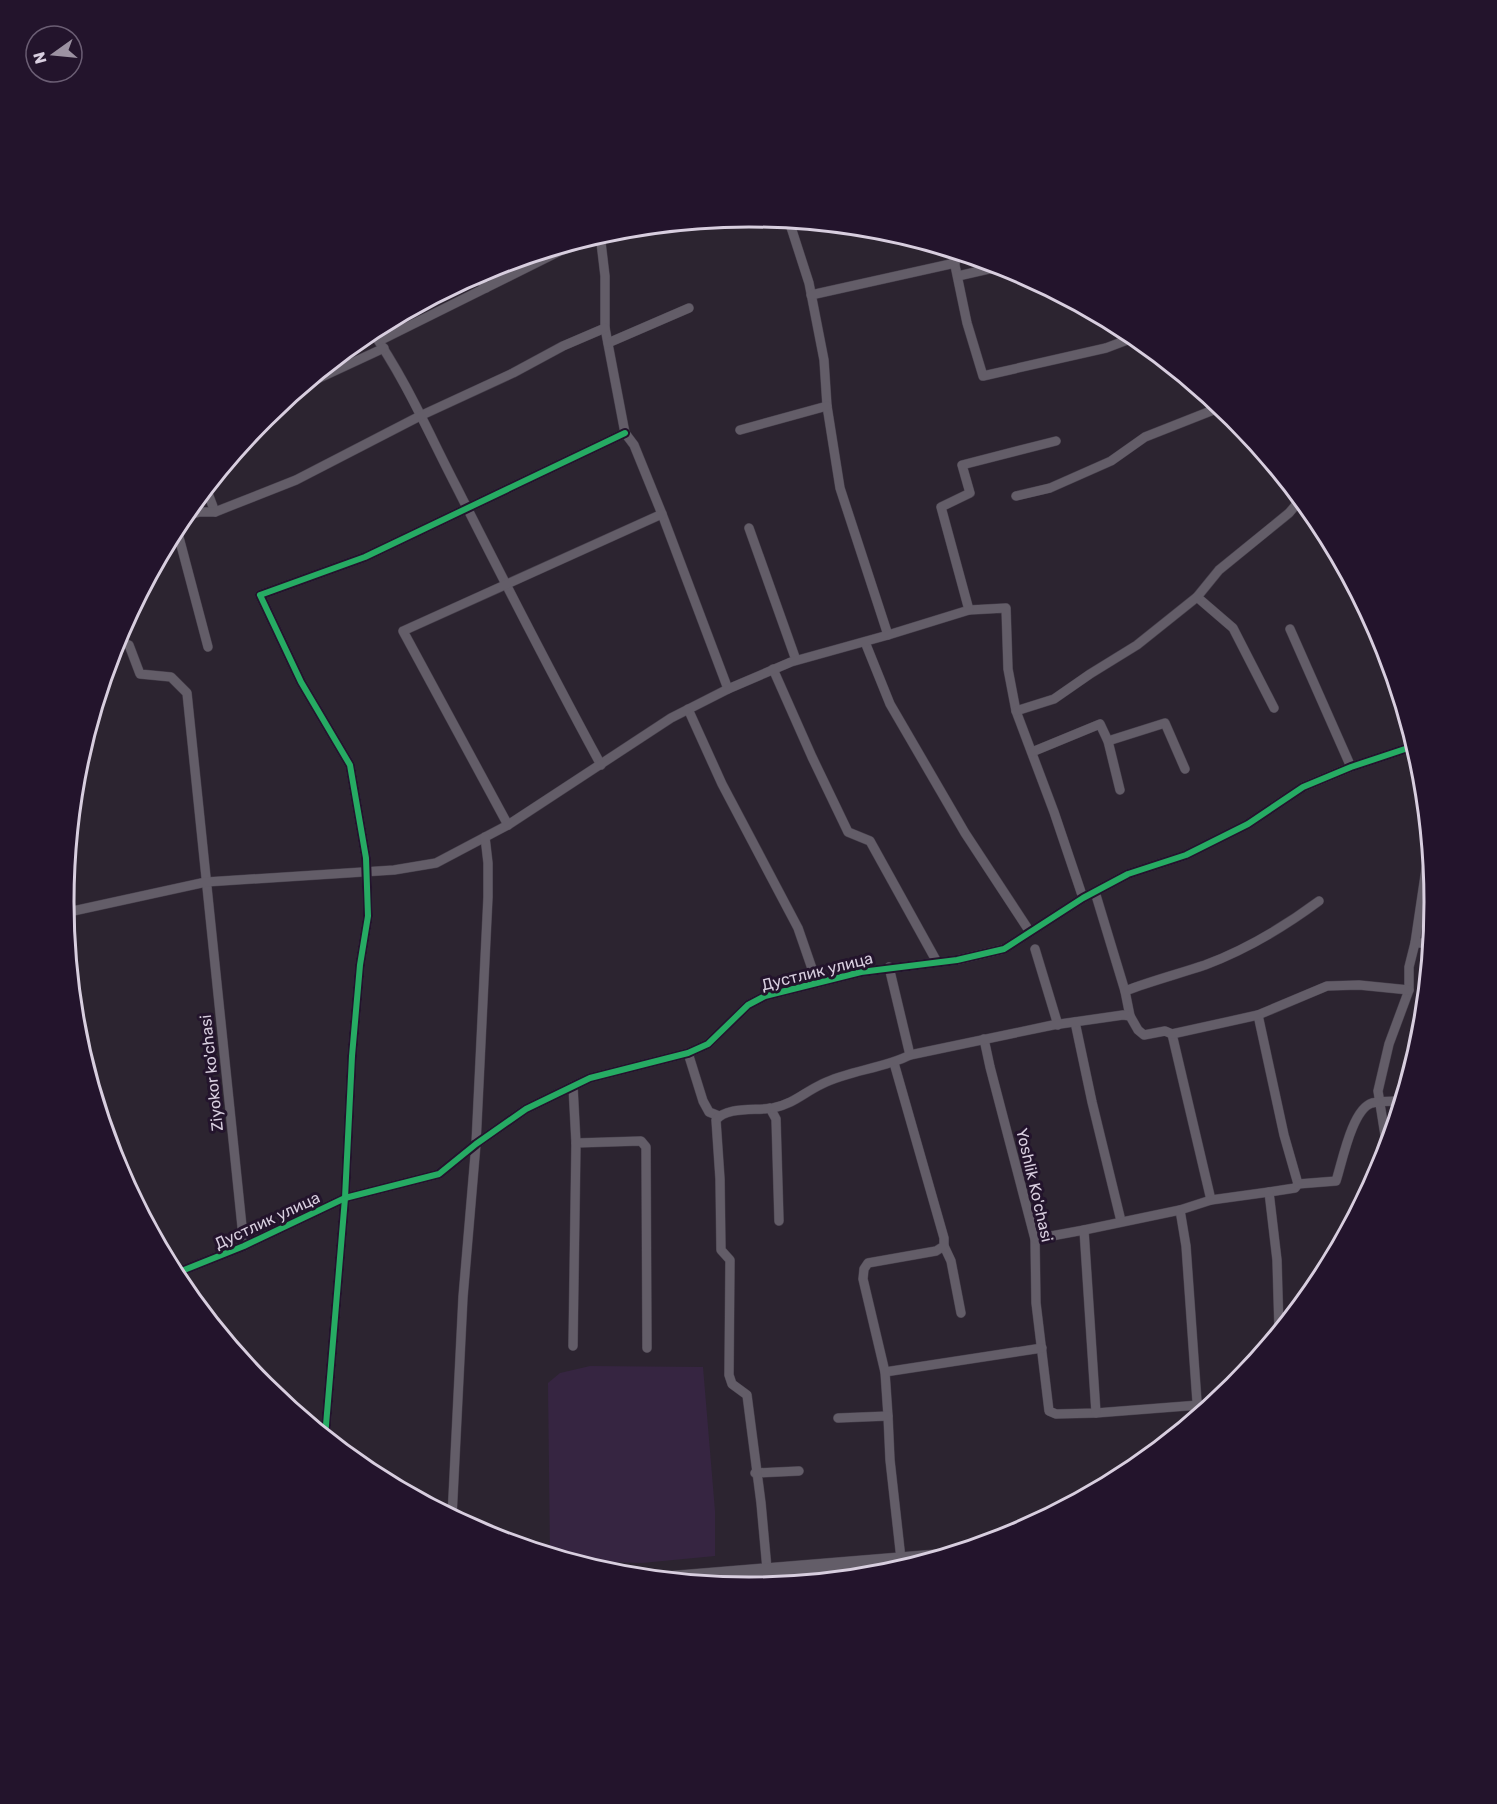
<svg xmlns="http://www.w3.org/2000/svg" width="1497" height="1804" font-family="Rubik,sans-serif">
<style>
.built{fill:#362541}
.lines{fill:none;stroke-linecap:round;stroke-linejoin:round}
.street-casing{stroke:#47404c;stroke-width:10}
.secondary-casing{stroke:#47404c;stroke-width:15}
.street{stroke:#635d68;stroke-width:9}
.secondary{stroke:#635d68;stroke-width:14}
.cycleway-casing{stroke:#23142c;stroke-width:10}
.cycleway{stroke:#26ab63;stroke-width:6}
.labels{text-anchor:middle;stroke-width:6;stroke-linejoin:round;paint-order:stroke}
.street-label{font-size:16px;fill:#d8cedf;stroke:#23142c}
.rim{fill:none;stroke:#d8cedf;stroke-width:3}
</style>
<rect width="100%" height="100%" fill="#2c2430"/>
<path class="built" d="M590,1366l113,1 12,144v45l-73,7 -70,-2 -22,-6 -2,-172 12,-10z"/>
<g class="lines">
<defs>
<g id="street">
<path d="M789,221l20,62 15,77 3,46 13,82 48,147"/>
<path d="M600,234l5,42v52l20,105 9,12 28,69 66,175"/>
<path d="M952,251l15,72 16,53 123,-28 29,-11"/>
<path d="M477,274l9,14"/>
<path d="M958,276l44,-10"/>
<path d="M811,295l144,-32"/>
<path d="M371,330c34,48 58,104 85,156 47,93 95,187 145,279"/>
<path d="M379,341l181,-90 40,-14"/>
<path d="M608,343l81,-35"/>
<path d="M300,387l84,-39"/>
<path d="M740,430l87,-24"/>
<path d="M206,488l9,24"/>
<path d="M1016,496l34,-8 61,-27 34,-24 76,-30"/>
<path d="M181,518l18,-6h16l81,-32 124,-64 93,-43 50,-27 42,-18"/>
<path d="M176,526l32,121"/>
<path d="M749,528l47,132"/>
<path d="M1197,597l36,31 41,80"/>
<path d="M969,610l37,-2 2,61 8,42 38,101 29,86"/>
<path d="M1290,629l61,138"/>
<path d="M115,641l14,4 11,29 31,3 16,16 57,553"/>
<path d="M865,642l25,62 75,129 65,99"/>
<path d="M773,669l39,88 36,75 22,9 67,121"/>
<path d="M688,709l34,75 76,144 19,55"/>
<path d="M1016,711l38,-12 36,-25 47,-29 60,-48 22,-27 70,-57 12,-14"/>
<path d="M1108,741l57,-18 20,46"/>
<path d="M1032,752l68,-28 8,17 12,49"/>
<path d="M508,825l-105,-194 259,-117"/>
<path d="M1095,892l30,99"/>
<path d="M64,913l142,-31 188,-12 42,-7 72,-38 163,-107 57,-29 63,-27 97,-27 81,-25 -28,-103 29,-14 -8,-28 94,-24"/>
<path d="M1415,943h15"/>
<path d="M1035,949l23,76"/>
<path d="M889,967l21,88"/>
<path d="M1258,1015l26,120 14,49 -3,4 -26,4 8,68 2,70"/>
<path d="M1130,1016l-5,-25c26,-10 53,-17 80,-26 40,-15 79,-38 114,-64"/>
<path d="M1075,1022l17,80 29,119"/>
<path d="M1172,1034l39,166"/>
<path d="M984,1039l6,28 45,172 1,64 13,108 7,3 40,-1 116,-9"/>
<path d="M688,1053l15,48 6,11 10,4"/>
<path d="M770,1108l6,11 3,102"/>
<path d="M576,1143l65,-2 5,6 1,201"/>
<path d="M1387,1148l-9,-57 11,-47 20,-54v-23l6,-24 14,-94"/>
<path d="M1298,1184l38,-3c6,-18 16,-72 36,-78 9,-2 20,-2 29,-2"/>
<path d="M1180,1210l31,-10 58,-8"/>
<path d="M1084,1230l96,-20 6,36 12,170"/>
<path d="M1035,1239l49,-9 12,183"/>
<path d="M944,1246l7,15 10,52"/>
<path d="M174,1274l70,-28 101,-48 94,-24 37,-30 50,-35 64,-31 98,-25 20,-9 40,-39 17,-9 96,-24 96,-12 47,-11 79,-51 45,-24 58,-19 62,-31 55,-37 48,-20 63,-21"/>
<path d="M573,1346l3,-203 -3,-57"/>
<path d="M885,1372l157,-24"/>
<path d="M888,1416l-3,-44 -22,-93 1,-10 4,-6 68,-12 8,-5v-8l-50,-175"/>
<path d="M838,1418l50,-2 2,44 11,99"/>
<path d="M325,1437l20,-239 7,-142 8,-91 8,-49 -2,-58 -16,-93 -49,-83 -41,-87 105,-38 260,-124"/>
<path d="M755,1473l44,-2"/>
<path d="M452,1517l11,-220 13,-153 12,-247v-34l-3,-26"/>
<path d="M767,1569l-6,-66 -14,-108 -15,-11 -3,-9 1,-115 -9,-10 -1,-71 -4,-59c11,-14 40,-9 57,-12 22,-5 30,-15 49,-24 28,-14 60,-15 88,-29l143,-30 70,-10 7,1 8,14 6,5 21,-4 7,3 86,-19 69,-29 32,-1 50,5"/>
<path d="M822,1580l1,-15"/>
</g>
<path id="secondary" d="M661,1579l282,-23"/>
</defs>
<use href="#street" class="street-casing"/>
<use href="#secondary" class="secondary-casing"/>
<use href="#street" class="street"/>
<use href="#secondary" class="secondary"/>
<defs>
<g id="cycleway">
<path d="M174,1274l70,-28 101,-48 94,-24 37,-30 50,-35 64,-31 98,-25 20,-9 40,-39 17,-9 96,-24 96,-12 47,-11 79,-51 45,-24 58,-19 62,-31 55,-37 48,-20 63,-21"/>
<path d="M325,1437l20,-239 7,-142 8,-91 8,-49 -2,-58 -16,-93 -49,-83 -41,-87 105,-38 260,-124"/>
</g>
</defs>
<use href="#cycleway" class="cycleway-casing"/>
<use href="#cycleway" class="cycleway"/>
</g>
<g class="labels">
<g class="street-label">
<text transform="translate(817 971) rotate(-14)" y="6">Дустлик улица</text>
<text transform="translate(211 1073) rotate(-96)" y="6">Ziyokor ko'chasi</text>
<text transform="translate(1035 1185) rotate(77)" y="6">Yoshlik Ko'chasi</text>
<text transform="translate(267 1220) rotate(-25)" y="6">Дустлик улица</text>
</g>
</g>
<path d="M0 0H1497V1804H0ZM74 902a675 675 0 1 1 1350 0a675 675 0 1 1-1350 0Z" fill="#23142c" fill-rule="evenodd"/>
<path class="rim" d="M74 902a675 675 0 1 1 1350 0a675 675 0 1 1-1350 0Z"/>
<g transform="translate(54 54) rotate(255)"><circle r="28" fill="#23142c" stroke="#6b5e74" stroke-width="1.5"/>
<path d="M0-4.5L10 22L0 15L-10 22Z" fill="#9c92a2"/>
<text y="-9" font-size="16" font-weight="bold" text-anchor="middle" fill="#d8cedf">N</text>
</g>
</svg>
